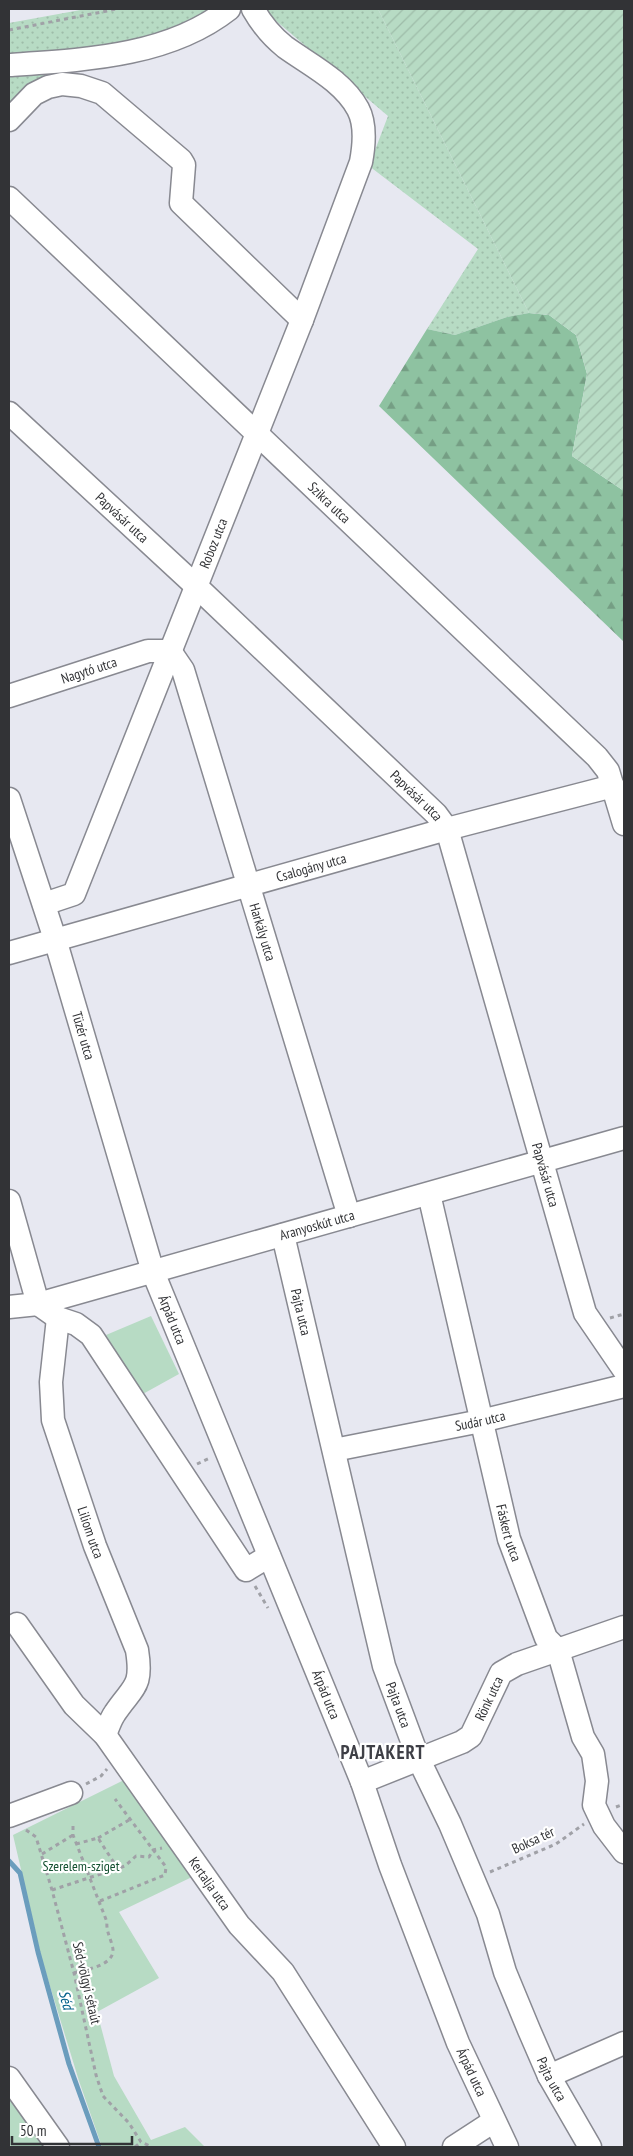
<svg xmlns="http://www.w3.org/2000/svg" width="633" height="2156" font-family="'PT Sans Narrow',sans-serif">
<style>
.grass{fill:url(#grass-dots)}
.forest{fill:url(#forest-firs)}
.park{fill:#b7dbc4}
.garden{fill:url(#garden-furrows)}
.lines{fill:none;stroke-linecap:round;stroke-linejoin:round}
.stream{stroke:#6b9dbd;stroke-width:5}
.minor-casing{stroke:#888991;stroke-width:25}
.path{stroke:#a0a1a7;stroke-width:3;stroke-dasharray:4 4;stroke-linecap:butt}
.minor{stroke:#fff;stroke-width:22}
.labels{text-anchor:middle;stroke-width:4.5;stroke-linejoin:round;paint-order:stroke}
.street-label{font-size:14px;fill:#323336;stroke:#fff}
.park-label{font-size:14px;fill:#155132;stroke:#fff}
.water-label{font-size:15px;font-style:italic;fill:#005f89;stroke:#fff}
.district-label{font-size:19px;font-weight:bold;letter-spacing:1px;fill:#3e3f46;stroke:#fff}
</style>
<defs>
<pattern id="grass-dots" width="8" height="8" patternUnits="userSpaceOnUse" patternTransform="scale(1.25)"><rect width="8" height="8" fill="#b7dbc4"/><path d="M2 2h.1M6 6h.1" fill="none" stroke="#9ebca9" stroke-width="1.8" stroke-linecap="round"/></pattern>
<pattern id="forest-firs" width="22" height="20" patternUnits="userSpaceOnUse" patternTransform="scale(1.25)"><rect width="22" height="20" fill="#8ec2a1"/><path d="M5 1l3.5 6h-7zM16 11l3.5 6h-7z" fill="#759e84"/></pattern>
<pattern id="garden-furrows" width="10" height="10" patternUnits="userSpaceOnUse" patternTransform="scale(1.25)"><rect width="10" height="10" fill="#b7dbc4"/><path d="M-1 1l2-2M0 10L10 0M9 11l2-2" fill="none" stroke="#9ebca9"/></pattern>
</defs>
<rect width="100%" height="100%" fill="#e7e8f1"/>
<g class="grass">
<path d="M86,9h145l-164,54 -58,53v-93z"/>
<path d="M262,9h116l151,304 -22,4 -52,18 -28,-6 51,-80 -109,-83 19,-50z"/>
</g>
<path class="forest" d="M529,313l20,2 27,20 11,39 -15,82 52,35v151l-245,-236 48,-77 28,6 52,-18z"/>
<g class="park">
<path d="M151,1316l28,58 -38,21 -35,-60z"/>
<path d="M124,1780l68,97 -73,35 40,66 -62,34 17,64 37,64 34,-13 20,20h-103l-23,-66 -37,-121 -29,-125z"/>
<path d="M9,2093l40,54h-40z"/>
</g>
<path class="garden" d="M378,9h246v482l-52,-35 15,-82 -11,-39 -27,-20 -20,-2z"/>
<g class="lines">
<path class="stream" d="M9,1861l11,12 18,79 31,112 30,83"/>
<defs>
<g id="minor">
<path d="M9,65c74,-5 159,-8 220,-56"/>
<path d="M9,120l25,-26 14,-7 14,-3 19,2 21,7 79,67 3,5 -3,38 121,117"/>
<path id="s1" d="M9,198l588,559 11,14 16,53"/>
<path id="s2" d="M9,413l187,173 240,228 11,15 138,484 39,57"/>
<path id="s3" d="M9,696l139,-45h22l13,19 166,546"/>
<path id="s4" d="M9,799l46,140 98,333 209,510 28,83 68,178 49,104"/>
<path id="s5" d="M44,904l30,-10 228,-574 59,-158c3,-16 5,-38 -3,-53 -15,-28 -48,-44 -73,-62 -14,-11 -24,-24 -32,-38"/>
<path id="s6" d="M9,953l438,-124 166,-43"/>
<path id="s7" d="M429,1194l80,345 37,99 12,12 25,87 10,17 4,27 -3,24 10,21 20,26"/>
<path d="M9,1201l29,103 20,14 18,6 15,11 155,235 23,-14"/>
<path id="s8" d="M283,1235l101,431 35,94 31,64 38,90 17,58 24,58 20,46 41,71"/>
<path id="s9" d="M9,1307l29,-3 586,-166"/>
<path id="s10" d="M58,1318l-7,64 2,38 42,126 42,104c6,38 -4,36 -22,63 -5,7 -7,15 -10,22"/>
<path id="s11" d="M334,1450l147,-29 143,-35"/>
<path id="s12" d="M17,1624l57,81 31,30 134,190 44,47 111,175"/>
<path id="s13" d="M362,1782l100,-40 9,-6 30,-63 16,-9 107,-37"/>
<path d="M9,1816l62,-23"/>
<path d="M549,2076l75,-33"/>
<path d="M9,2078l49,69"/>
<path d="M454,2147l40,-26"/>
</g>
</defs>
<use href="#minor" class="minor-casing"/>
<g class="path">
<path d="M9,30l108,-21"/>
<path d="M610,1318l14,-4"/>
<path d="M197,1464l13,-6"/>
<path d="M255,1586l13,22"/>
<path d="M86,1784l15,-8 6,-7"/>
<path d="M616,1807l8,-3"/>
<path d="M73,1826v9l34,87c-1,8 3,15 5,23 7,20 -25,24 -38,28"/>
<path d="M26,1830l10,7 16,53 22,83 22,102 7,21 26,27 12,19 11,5"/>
<path d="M98,1838l31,-18"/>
<path d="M76,1844l22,-6 20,31"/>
<path d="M42,1854l31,-19"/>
<path d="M490,1872l66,-28 28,-20"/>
<path d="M52,1890l73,-24 11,-10 13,1 4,-7 9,-2"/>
<path d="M100,1901l65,-26 1,-8 -51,-68"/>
<path d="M135,2147l6,-5"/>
</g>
<use href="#minor" class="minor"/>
</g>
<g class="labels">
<g class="street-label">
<text dy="5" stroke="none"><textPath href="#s1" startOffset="442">Szikra utca</textPath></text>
<text dy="5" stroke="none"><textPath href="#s2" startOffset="154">Papvásár utca</textPath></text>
<text dy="5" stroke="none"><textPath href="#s5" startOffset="409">Roboz utca</textPath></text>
<text dy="5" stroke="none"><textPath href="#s3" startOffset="84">Nagytó utca</textPath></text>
<text dy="5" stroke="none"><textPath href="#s2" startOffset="559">Papvásár utca</textPath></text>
<text dy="5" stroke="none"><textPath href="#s6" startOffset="314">Csalogány utca</textPath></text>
<text dy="5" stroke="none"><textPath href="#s3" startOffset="465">Harkály utca</textPath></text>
<text dy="5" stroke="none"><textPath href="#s4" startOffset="248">Tüzér utca</textPath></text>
<text dy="5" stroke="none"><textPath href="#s2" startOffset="964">Papvásár utca</textPath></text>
<text dy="5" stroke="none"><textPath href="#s9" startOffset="319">Aranyoskút utca</textPath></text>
<text dy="5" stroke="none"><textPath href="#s8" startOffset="79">Pajta utca</textPath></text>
<text dy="5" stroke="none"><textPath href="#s4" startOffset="546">Árpád utca</textPath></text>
<text dy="5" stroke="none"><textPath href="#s11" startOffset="149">Sudár utca</textPath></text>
<text dy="5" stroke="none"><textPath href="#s10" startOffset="221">Liliom utca</textPath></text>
<text dy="5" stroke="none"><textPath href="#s7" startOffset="348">Fáskert utca</textPath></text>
<text dy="5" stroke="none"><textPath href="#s4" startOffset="951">Árpád utca</textPath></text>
<text dy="5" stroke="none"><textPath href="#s13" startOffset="160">Rönk utca</textPath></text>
<text dy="5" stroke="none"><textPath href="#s8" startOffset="484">Pajta utca</textPath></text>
<text transform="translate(533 1840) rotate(-25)" y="5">Boksa tér</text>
<text dy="5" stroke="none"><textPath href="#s12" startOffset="324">Kertalja utca</textPath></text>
<text transform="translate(87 1983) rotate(77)" y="5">Séd-völgyi sétaút</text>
<text dy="5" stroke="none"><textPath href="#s4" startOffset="1356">Árpád utca</textPath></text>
<text dy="5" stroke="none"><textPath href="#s8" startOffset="889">Pajta utca</textPath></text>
</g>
<g class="park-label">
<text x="81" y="1871">Szerelem-sziget</text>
</g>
<g class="water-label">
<text transform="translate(66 2000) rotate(75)" y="5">Séd</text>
</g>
<g class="district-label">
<text x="383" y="1759">PAJTAKERT</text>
</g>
</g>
<rect width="633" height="2156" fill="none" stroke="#323336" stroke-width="20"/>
<path d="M12 2136v8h120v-8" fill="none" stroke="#323336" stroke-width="2.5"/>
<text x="20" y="2136" font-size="15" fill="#323336" stroke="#ffffff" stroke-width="4" paint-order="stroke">50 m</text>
</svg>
